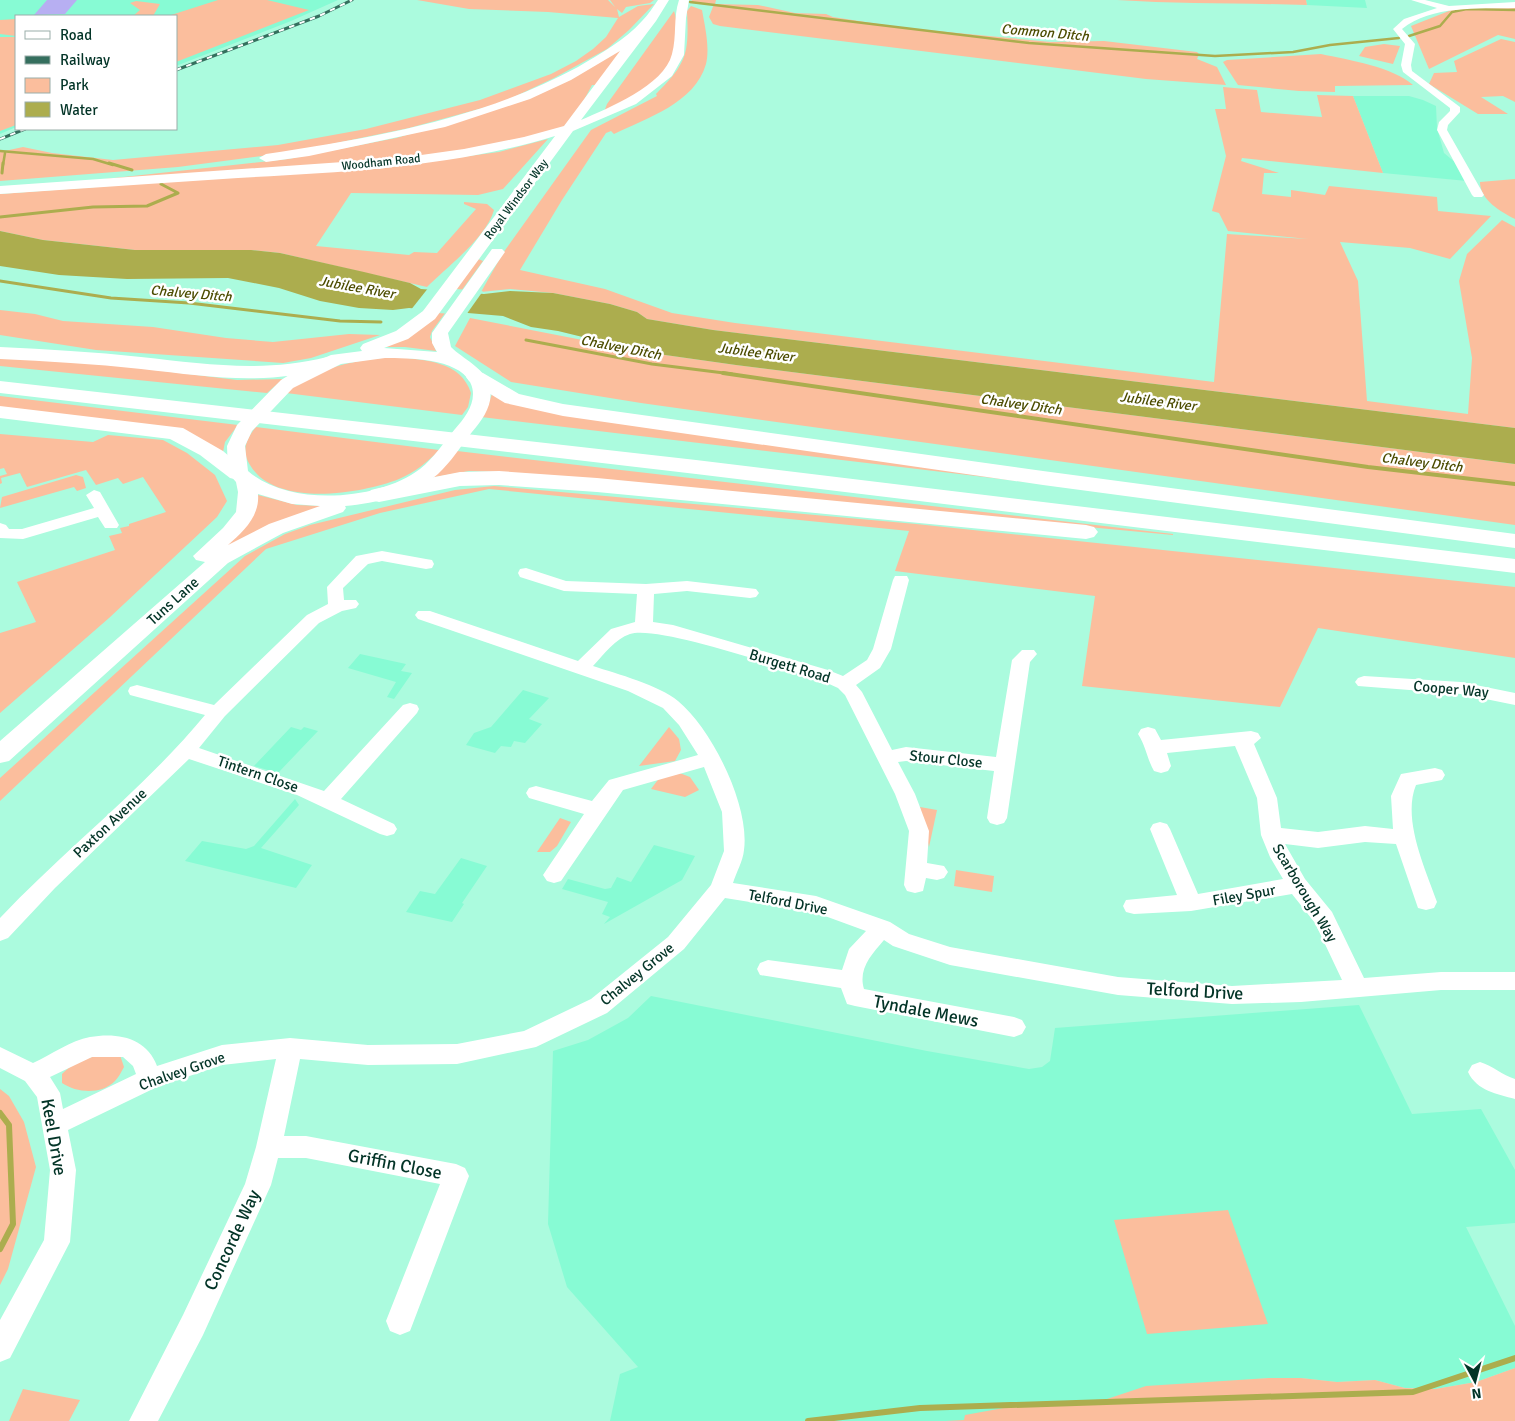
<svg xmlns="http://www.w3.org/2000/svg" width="1515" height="1421" font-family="Signika,sans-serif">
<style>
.built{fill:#87fbd4}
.green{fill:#fbbe9d}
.water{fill:#acad4e}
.pier{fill:#abfbde}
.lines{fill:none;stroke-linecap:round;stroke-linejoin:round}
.stream-far3{stroke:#acad4e;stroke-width:2.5}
.stream-far2{stroke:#acad4e;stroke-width:3}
.stream-far1{stroke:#acad4e;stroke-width:4}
.stream{stroke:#acad4e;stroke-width:6}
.building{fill:#b7aff2}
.minor{fill:#fff;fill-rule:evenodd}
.major{fill:#fff;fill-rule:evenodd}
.highway{fill:#fff;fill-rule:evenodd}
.rail-casing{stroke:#356f5e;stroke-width:3}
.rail{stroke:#fff;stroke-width:2;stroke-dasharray:5.5;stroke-linecap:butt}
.labels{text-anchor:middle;stroke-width:5;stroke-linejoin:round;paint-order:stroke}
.far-street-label{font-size:12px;fill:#033427;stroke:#fff}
.far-water-label{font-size:14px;font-style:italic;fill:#4c4c00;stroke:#fff}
.street-label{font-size:15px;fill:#033427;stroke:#fff}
.near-street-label{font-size:18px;fill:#033427;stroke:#fff}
</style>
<rect width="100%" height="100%" fill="#abfbde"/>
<g class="built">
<path d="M0,0h338l-47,21 -115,45v-50h-160v111l-16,7z"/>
<path d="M1306,0h59l2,8 -60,-3z"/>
<path d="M1353,96h56l14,4 13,6 1,22 7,25 12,10 11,18 -84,-8z"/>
<path d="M360,654l46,10 -5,7 11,2 -18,26 -7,-2 9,-15 -48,-14z"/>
<path d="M523,690l26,8 -20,21 13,5 -17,19 -11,-2 -3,6 -10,-1 -6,7 -29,-8 8,-12 17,-6z"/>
<path d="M291,727l10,3 3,-3 14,4 -40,42 -24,-7z"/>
<path d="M295,799l4,6 -38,43 51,17 -16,23 -111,-27 17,-20 44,8 8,-3z"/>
<path d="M654,845l41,11 -13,24 -78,44 6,-7 -8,-3 6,-12 -46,-13 6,-10 37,10 6,-1 6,-11 14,5z"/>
<path d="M461,858l26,8 -25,37 2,1 -12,18 -46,-10 14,-21 15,3z"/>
<path d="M651,996l276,55 102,18 13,-2 8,-6 5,-33 304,-23 53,109 69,-5 34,61v53l-49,4 49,99v42l-39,14 -41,7 -30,-1 -30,-8 -38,2 -36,-4h-32l-98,8 10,35h-571l10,-47 18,-7 -71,-80 -19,-63 5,-173 35,-11 40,-22z"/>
</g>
<g class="green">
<path d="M218,0h49l42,10 -133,52v-46h-8z"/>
<path d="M417,0h191l7,7 -5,-7h44l-4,3 -24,4 -4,6 -5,-4 2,8 19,-11 16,-2 -25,26 -22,19 -53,29 -53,25 -92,25 -116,24 -115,15 -178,14v-29l23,-5 29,6 61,7 165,-15 88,-16 114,-29 71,-26 25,-13 17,-12 13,-12 12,-19 -70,-6 -79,-3z"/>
<path d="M692,0h24l-1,4 43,1 37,8 31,1 7,3 71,11 147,14 53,-1 93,11 2,2 -2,5 20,8 9,18 -80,-6 -426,-53 -7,-2 -4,-7 5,-13 -23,-2z"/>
<path d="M1117,0h189l1,5c-64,-2 -127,-1 -190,-5z"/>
<path d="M136,1l24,3 -7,12h-20l7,-6 -10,-7z"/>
<path d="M691,6l11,4c3,17 8,37 4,54 -11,39 -59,54 -92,70l-3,-3 -5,2 -44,67 -42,70 85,19 67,24 63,10 479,59 13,-148 81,5 -80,-8 -9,-18 -7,-2 14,-55 -11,-47h11l-3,-22 34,3 4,22 61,5 -5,-22 36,1 30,77 -141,-15 -1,3 38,12h-15l-2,21 29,3v-7l34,5 4,-9 108,11 1,14 53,5 -41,43 -40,-11 -70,-6 18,39 9,120 101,13 4,-56 -13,-77 8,-27 35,-34 13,7v201l-802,-98 -66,-11 -10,-7 -27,-8 -57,-11 -43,-4 -29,3 22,-39 88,-123 66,-34 -1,-2c31,-31 33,-40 31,-83z"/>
<path d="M1515,6v33l-17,-4 -69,34 -18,-43 43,-17z"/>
<path d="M674,11c6,18 5,49 -9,63 -12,12 -47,31 -62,41l4,-11z"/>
<path d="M16,19v17l-16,-2v-14z"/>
<path d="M0,37h16v88l-16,6z"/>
<path d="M1501,39l14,3v60l-12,-6 -22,1 27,17h-30l-49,-30 5,-11 23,-1 -3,-11z"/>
<path d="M629,44l-32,41h-5l-8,15 -21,28 -46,14 -106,17 -315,21 192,-21 108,-21 94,-27z"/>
<path d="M1384,44l16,2 -7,18 -34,-8 6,-9z"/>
<path d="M1321,54c28,6 72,13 92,31l-78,1v6l-36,-1 -61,-6 -15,-23 4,-2z"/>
<path d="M548,139l-45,50 -25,6 -127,-2 -35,53 93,9 5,-3 23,1 39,-44 -12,-5v-2l23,2 7,6c-8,28 -46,56 -67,77l-147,-34 -29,-3h-116l-92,-10 -43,-9v-37l409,-30 90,-12z"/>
<path d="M1515,179v40c-14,-7 -35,-19 -35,-37z"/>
<path d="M478,259l5,2 -51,70 -2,6 6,14 -31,-4h-24l14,-6z"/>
<path d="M0,310l35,4 28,7 90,6 73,11 47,4 76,-8 31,1 -69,23 -28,5 -187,-13 -96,-15z"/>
<path d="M470,318l174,34 92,13 779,99v61l-874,-122 -130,-21 -56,-36z"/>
<path d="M0,356l131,11 106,13 46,-1 -16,14 -267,-27z"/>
<path d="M396,357c29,3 65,4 75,36l-3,14 -6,8 -176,-22c30,-26 72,-34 110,-36z"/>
<path d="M492,394l660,103 -671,-80 5,-7z"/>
<path d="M0,396l238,29 -13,17 -2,10 -31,-18 -192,-27z"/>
<path d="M256,427l183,23c-11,12 -24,22 -40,29 -38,15 -124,29 -149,-14 -9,-14 -4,-26 6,-38z"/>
<path d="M0,434l93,8 15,-7 55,5 24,13 28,22 12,26 -10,16 -108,101 -109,95v-80l36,-11 -19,-40 98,-32 -6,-14 13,-3 -2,-5 9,-2v-2l37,-12 -23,-35 -20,7 -5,-6 -22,7 -10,-15 -59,17 -7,-14 -19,5 1,5 -2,1v-8l7,-2 -3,-6 -4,1z"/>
<path d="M457,451l716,83v1l-670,-63 -34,-1 -39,7z"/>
<path d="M76,475l7,2 3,11 -9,3 -3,-4 -74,21 2,-11z"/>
<path d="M494,486l422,38 599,63v71l-197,-30 -38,79 -198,-21 13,-90 -200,-25 14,-40 -420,-42 -109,24 -114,36 -266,252v-23l245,-222 40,-22 25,-9 145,-35z"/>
<path d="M258,495l39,10 25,1 -110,48c16,-16 46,-34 46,-59z"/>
<path d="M669,727l10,12 2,11 -6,11 -36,5z"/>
<path d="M677,772l13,5 9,13 -14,7 -34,-8 9,-12z"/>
<path d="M920,807l17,3 -8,37z"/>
<path d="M560,818l11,4 -14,24 -7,6h-13z"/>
<path d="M956,870l38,6 -2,16 -38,-6z"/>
<path d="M120,1055l4,12c-3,5 -5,10 -9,14 -14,14 -38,12 -53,2v-9c19,-19 33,-18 58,-19z"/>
<path d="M0,1089l9,7 15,26 12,45 -28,102 -8,16z"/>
<path d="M1228,1210l40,114 -121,10 -33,-114z"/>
<path d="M1515,1368v53h-570l19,-1 1,-5 44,-8 98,-8 39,-13 123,-8h32l36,4 38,-2 30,8 30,1 41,-7z"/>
<path d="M23,1389l57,11 -11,21h-60z"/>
</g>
<path class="water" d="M0,231l43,9 92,10h116l29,3 84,19 46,11 11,6 63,5 26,-3 43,2 57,11 27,8 10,7 66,11 802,98v36l-779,-99 -92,-13 -86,-21 -27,-4 -28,-11 -94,-8 -16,2 -34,-2 -39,-7 -41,-13 -51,-10 -101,1 -68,-4 -59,-9z"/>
<path class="pier" d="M429,287l54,4 -17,24 -56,-4z"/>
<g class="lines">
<g class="stream-far3">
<path d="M690,2l339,41 186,13 78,-4 37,-7 69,-7"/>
<path d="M1409,36l31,-10 12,-14 15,-3 48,1"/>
<path d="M0,151l93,8 20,6"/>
<path d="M3,165l2,-12"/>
</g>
<g class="stream-far2">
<path d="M109,163l23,7"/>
<path d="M2,173l1,-10"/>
<path d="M0,217l93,-10 54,-1 31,-13 -17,-9"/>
<path d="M0,281l111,17 78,5 151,18 41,1"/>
<path d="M526,340l126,24 80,10"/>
</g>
<path class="stream-far1" d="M723,373l645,94 147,17"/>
<g class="stream">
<path d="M0,1113l9,12 4,99 -13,25"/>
<path d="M808,1421l112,-13 493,-16 102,-34"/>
</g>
</g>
<path class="building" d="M47,0h30l-12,14 -31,1z"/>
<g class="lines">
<g class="minor">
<path d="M1411,0h14l24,6 66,-4v6c-37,1 -83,-3 -113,21l13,15 -4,21 1,6 48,36v5l-12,13 -1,5 37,65 -2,2h-8l-2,-2 -35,-65 2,-8 11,-11v-3l-47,-36 -2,-7 4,-21 -12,-15 11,-10 33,-11z"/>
<path d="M94,490l6,2 19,33 -2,3h-12l-7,-11 -75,22 -23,-1v-15l6,2 3,4h13l72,-21 -8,-13z"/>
<path d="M382,551l44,8 6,1 2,4 -2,4 -6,1 -44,-8 -14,3 -25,24 1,12h12l3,4 -3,4 -14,3 -23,12 -94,93 -26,32 125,43 79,-86 7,-2 7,2 2,4 -2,4 -76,86 53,25 3,5 -3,5 -7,2 -7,-2 -83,-39 -108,-36 -134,129 -47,50 -8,3v-23c66,-70 144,-129 205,-203l-75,-20 -2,-4 2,-4 7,-2 77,20 93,-90 21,-11 -1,-17 29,-31z"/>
<path d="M526,568l40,13 80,3 41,-3 69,8 3,4 -3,4 -6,1 -63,-7 -33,3 -1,28 20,3 155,45 15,6 24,-16 6,-11 20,-69 2,-4h12l2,4 -18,69 -11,19 -24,17 6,7 30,58 14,-3 90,10 16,-97 10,-10h12l3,4 -7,8 -23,156 -3,5 -7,2 -7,-2 -3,-5 7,-47 -88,-10 -8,1 17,32 14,37 -2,32 17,3 4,6 -4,6 -7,2 -11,-2 -3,13 -8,2 -8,-2 -3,-6 5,-54 -14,-37 -50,-99 -7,-7 -22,-10c-35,-10 -158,-53 -186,-44 -15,5 -26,20 -37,32 24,8 66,19 85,35 34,28 72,105 66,149 -1,11 -8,23 -11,33l83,13 74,26 19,12 41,13 168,30 114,9 110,-6 -27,-57 -23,-29 -101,17 -57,3 -8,-2 -3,-6 3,-6 51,-5 -27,-66 3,-5 7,-2 7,2 3,5 28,65 85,-15 -13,-22 -9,-22 -4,-37 -22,-52 -68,7 4,13 -3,5 -7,2 -7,-2c-7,-12 -8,-25 -16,-37l3,-5 7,-2 7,2 6,11 90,-9 7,2 3,5 -7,6 23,54 4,30 37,4 47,-6 28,3 -2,-33 10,-22 34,-6 7,2 3,5 -3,5 -26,5c-14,34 9,83 21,117l-3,6 -8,2 -8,-2 -22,-64 -31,-2 -47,6 -33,-4 20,35 27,33 32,66 77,-6h74v18h-74l-140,12 -69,2 -114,-9 -168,-30 -57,-19 -9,-6c-13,15 -26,29 -20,49l150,28 8,3 4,7 -4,7 -8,3 -159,-31 -8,-2 -6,-16 -81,-13 -3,-6 3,-6 8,-3 74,10 7,-21 17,-18 -52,-19 -89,-14 -41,51 -77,64 -71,34 -79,17 -89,1 -68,-6 -16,77h22l150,28 9,4 4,8 -59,155 -10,4 -10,-4 -4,-10 54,-137 -134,-26h-28l-7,27 -68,150 -45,86h-29l54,-106 62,-131 11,-37 20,-88 -54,6 -65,22 -89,43 8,40 -6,72 -60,116 -10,4v-42l44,-80 6,-70 -13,-73 -12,-16 -25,-13v-21l33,16c18,-8 38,-23 57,-26 28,-5 57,1 67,29l65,-21 68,-7 78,7 89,-1 67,-13 67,-32 77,-62 43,-52 13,-34 -2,-39 -18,-45 -81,23 -62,91 -7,2 -7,-2 -4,-6 4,-6 37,-55 -55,-16 -3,-5 3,-5 7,-2 56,15 17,-21 89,-25 -19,-30 -16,-17 -35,-17 -210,-72 -3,-4 3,-4h12l148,50 33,-32 24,-7 2,-28 -73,-3 -44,-14 -2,-4 2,-4zM92,1057h31l10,9 3,8 -73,35 -3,-16 -10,-16z"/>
<path d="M1364,676l97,6 54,11v12l-54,-11 -103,-8 -3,-4 3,-4z"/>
<path d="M1480,1062c13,4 22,13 35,17v20c-18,-5 -38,-8 -47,-27l4,-7z"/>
</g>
<path class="major" d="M658,0h11l-13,21 -75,99c27,-12 83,-34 91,-66 5,-18 1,-36 7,-54h10l-3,18 -2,37 -12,21 -36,28 -63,27 -138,188 -27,20 -24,9 53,4 -5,-9v-10l60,-84h10l3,3 -57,81 3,14c12,12 33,21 38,37 6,19 -6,35 -17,48 -11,14 -21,30 -34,42 -24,21 -62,29 -93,32l1,2 -3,4 -60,21 -55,30 -219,198 -9,2v-22l205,-179 -9,-2 -3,-4 30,-28 13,-16 2,-20 -2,-10 -8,-9 -1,-27 10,-21 44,-45 18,-11 32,-14 31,-4 -2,-3 3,-4 33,-13 27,-20 132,-175c-102,31 -211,36 -317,42 -80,5 -159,11 -238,16v-8l400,-28 64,-9 60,-12 40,-11 56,-75 -49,29 -41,19 -85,28 -136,29 -43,6 -7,-4 7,-4c106,-16 216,-35 312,-87 22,-13 47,-27 64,-46 6,-6 11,-14 16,-21zM385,358c23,0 72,0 85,24 9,17 -4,35 -15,47 -12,14 -21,29 -35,40 -42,32 -131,38 -172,2l-3,-25 7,-15 41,-43 48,-24zM258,494l34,10 28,2 -51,18 -41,21c15,-13 32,-29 30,-51z"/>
<g class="highway">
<path d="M0,347c47,2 94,5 141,10 65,7 121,16 186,0l7,2 3,4 -3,4c-72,19 -121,10 -193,2 -47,-5 -94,-8 -141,-10z"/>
<path d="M476,371l7,2 36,21 44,10 480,67 472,63v14l-472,-63 -480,-69 -58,-13 -36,-22 -3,-4 3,-4z"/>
<path d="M0,381l696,79 819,99v14l-819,-99 -696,-81z"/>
<path d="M0,406l183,22 40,23 26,22 -3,5 -8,2 -8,-2 -30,-23 -30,-16 -170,-21z"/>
<path d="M499,471l98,7 489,47 8,2 4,5 -4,5 -8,2 -489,-47 -98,-7 -39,1 -81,16 -8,-2 -3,-5 3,-5 8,-2 81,-16z"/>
</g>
<defs>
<g id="rail">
<path d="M176,70l143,-54 33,-16"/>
<path d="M0,139l25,-10"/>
</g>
</defs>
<use href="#rail" class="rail-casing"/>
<use href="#rail" class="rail"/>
</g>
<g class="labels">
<g class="far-street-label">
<text transform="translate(381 162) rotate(-6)" y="4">Woodham Road</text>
<text transform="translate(516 199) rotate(-53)" y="4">Royal Windsor Way</text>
</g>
<g class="far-water-label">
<text transform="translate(1045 32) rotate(5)" y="5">Common Ditch</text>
<text transform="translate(357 287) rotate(10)" y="5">Jubilee River</text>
<text transform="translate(191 293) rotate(5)" y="5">Chalvey Ditch</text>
<text transform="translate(621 347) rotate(11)" y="5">Chalvey Ditch</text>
<text transform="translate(756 352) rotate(7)" y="5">Jubilee River</text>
<text transform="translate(1158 401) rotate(7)" y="5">Jubilee River</text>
<text transform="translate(1021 404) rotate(8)" y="5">Chalvey Ditch</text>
<text transform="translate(1422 462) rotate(7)" y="5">Chalvey Ditch</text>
</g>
<g class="street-label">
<text transform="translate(173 601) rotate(-42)" y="5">Tuns Lane</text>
<text transform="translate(790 666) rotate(17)" y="5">Burgett Road</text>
<text transform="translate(1451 689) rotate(5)" y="5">Cooper Way</text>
<text transform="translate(946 759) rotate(6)" y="5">Stour Close</text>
<text transform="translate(258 774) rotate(19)" y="5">Tintern Close</text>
<text transform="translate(110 823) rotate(-43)" y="5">Paxton Avenue</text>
<text transform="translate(1305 893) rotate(59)" y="5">Scarborough Way</text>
<text transform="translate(1244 895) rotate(-10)" y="5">Filey Spur</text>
<text transform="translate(788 902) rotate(11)" y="5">Telford Drive</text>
<text transform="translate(637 974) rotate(-39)" y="5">Chalvey Grove</text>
<text transform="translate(182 1071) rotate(-19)" y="5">Chalvey Grove</text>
</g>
<g class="near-street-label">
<text transform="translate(1195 991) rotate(3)" y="6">Telford Drive</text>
<text transform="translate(926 1011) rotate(11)" y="6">Tyndale Mews</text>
<text transform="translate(54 1137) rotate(80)" y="6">Keel Drive</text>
<text transform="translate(395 1164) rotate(11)" y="6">Griffin Close</text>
<text transform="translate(232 1240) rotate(-65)" y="6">Concorde Way</text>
</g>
</g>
<rect x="15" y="15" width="162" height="115" fill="#ffffff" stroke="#9aaea9"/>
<rect x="25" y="31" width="25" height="8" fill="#ffffff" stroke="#9aaea9"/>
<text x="60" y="40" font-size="15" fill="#033427">Road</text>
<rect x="25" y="56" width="25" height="8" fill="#356f5e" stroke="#9aaea9"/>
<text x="60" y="65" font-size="15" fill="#033427">Railway</text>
<rect x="25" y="78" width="25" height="15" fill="#fbbe9d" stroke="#9aaea9"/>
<text x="60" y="90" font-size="15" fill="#033427">Park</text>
<rect x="25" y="102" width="25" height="15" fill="#acad4e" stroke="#9aaea9"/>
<text x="60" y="115" font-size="15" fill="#033427">Water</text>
<g transform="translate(1475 1381) rotate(173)" stroke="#ffffff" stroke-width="4" paint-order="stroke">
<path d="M0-4L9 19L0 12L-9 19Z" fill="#033427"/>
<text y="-8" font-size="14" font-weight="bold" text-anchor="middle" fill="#033427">N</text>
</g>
</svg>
